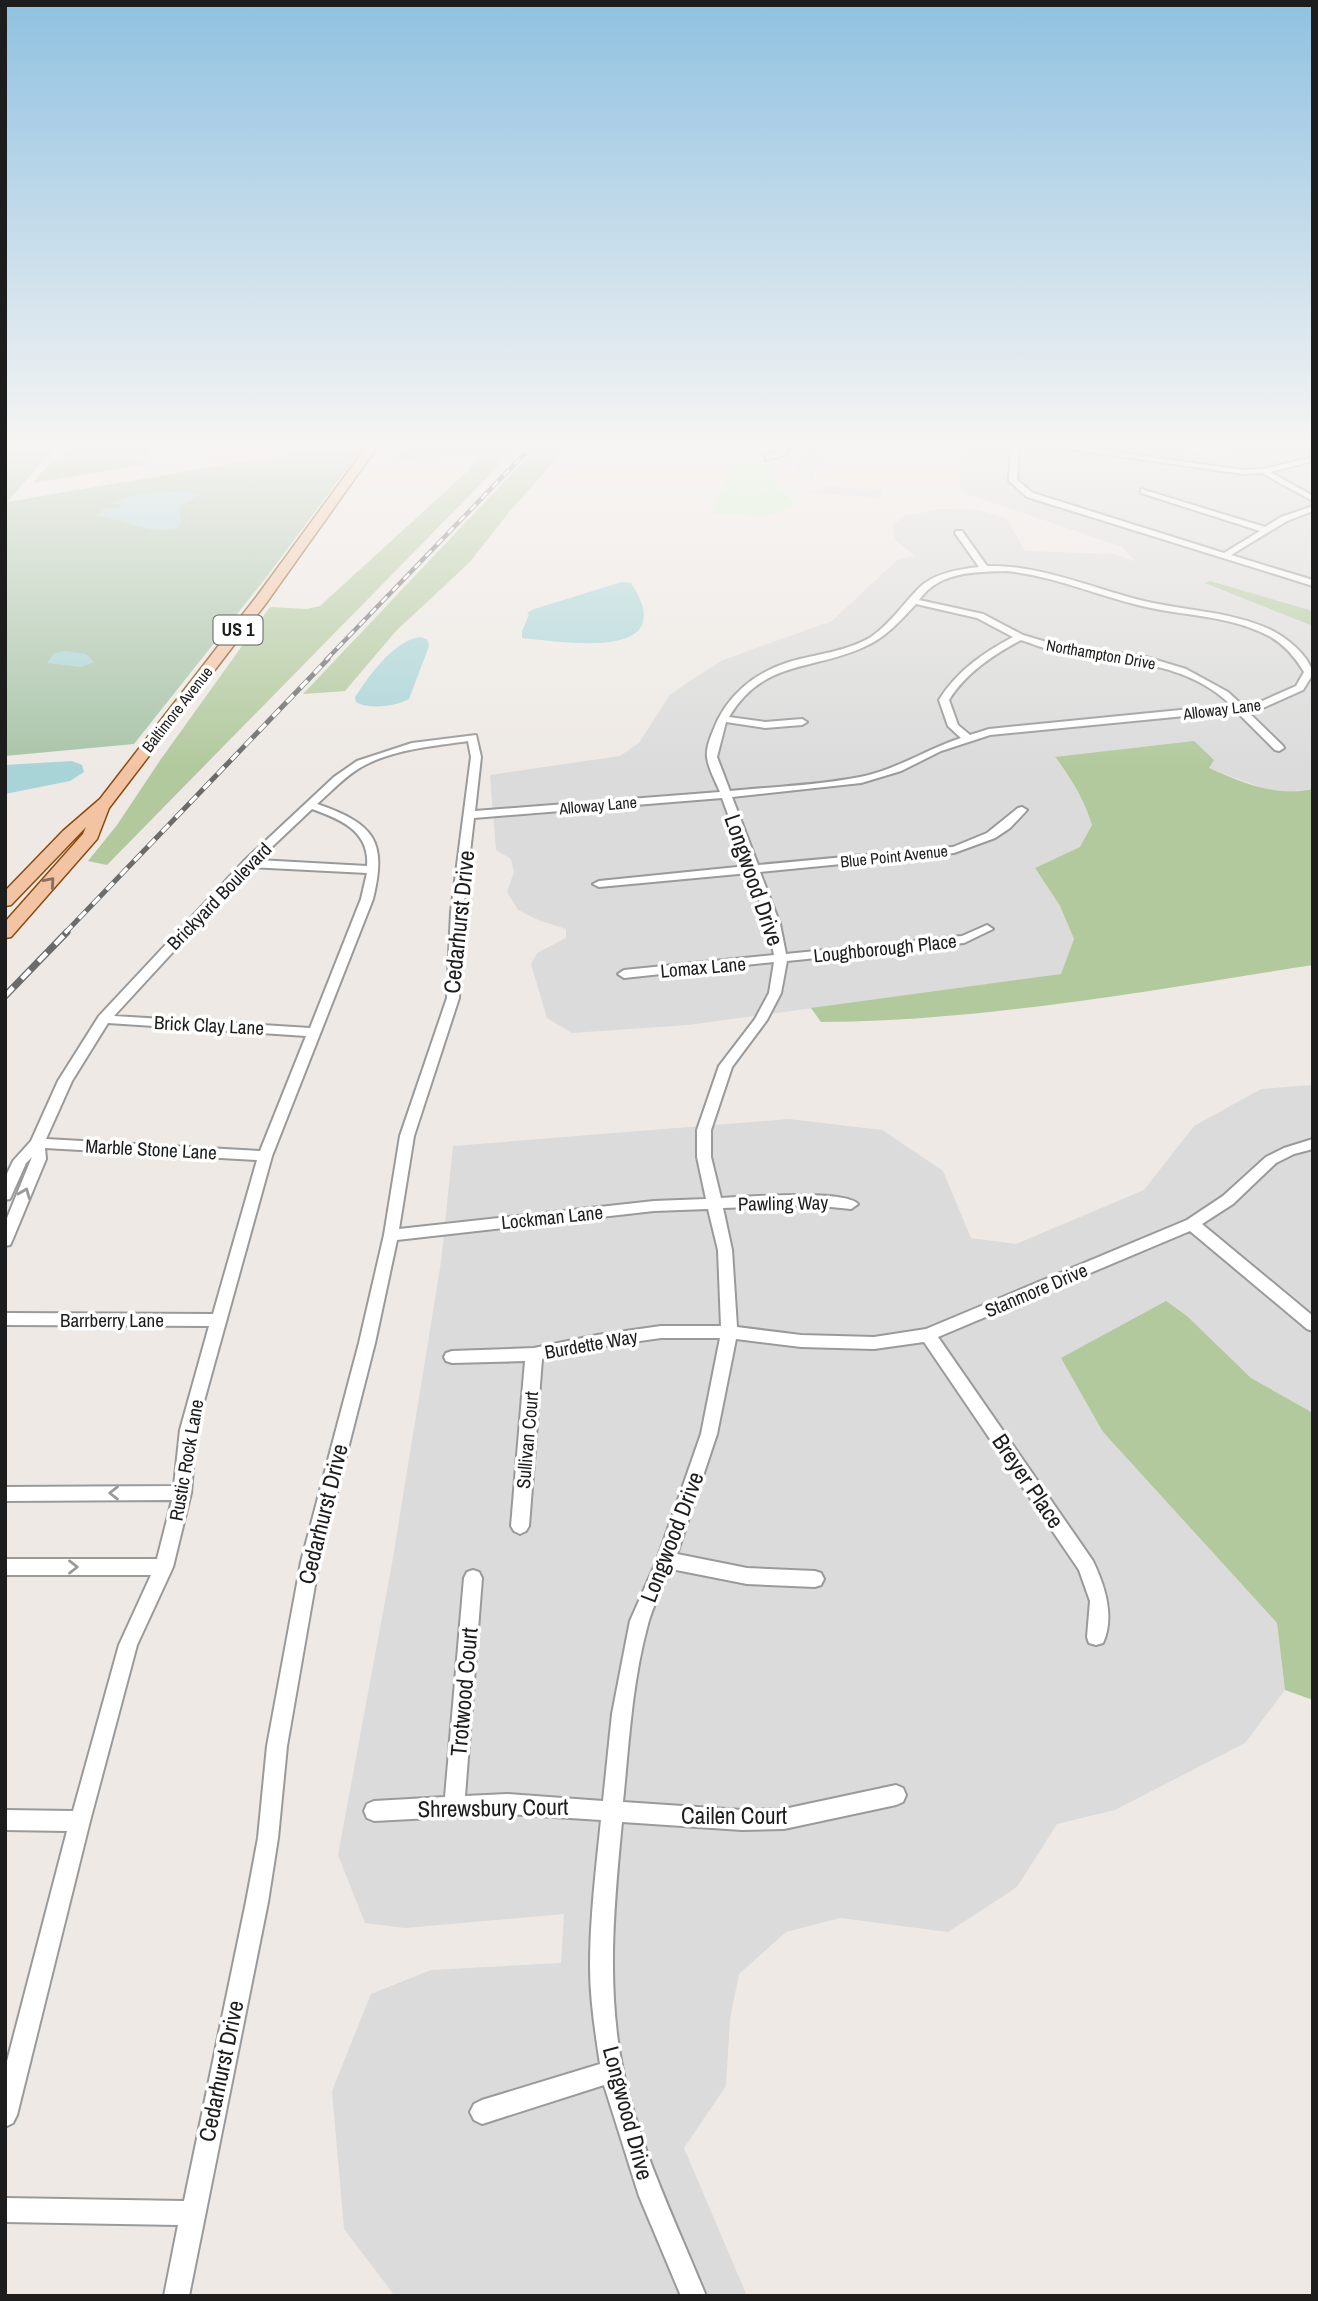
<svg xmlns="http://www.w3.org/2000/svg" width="1318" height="2301" font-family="'Archivo Narrow',sans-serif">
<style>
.residential{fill:#dbdbdb}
.commercial{fill:#edd5d8}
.forest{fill:#b1c99d}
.cemetery{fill:#a8c4a8}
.park{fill:#c9f4c5}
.parking{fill:#ddd}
.water{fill:#a9d4d7}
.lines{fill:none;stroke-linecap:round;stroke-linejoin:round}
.street-casing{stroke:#9a9a9a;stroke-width:4}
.primary-casing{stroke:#894c0e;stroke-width:3}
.street{fill:#fff;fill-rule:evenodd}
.primary{fill:#f3c4a4;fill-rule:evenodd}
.rail-far2-casing{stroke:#6b6b6b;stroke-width:4.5}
.rail-far1-casing{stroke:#6b6b6b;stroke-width:5}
.rail-casing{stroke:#6b6b6b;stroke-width:7}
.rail-far2{stroke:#fff;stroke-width:2.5;stroke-dasharray:8;stroke-linecap:butt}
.rail-far1{stroke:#fff;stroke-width:3.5;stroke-dasharray:10;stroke-linecap:butt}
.rail{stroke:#fff;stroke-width:4.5;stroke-dasharray:12;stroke-linecap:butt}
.oneway{stroke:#887060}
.oneway2{stroke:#999}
.labels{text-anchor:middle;stroke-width:7;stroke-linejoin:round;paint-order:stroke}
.far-street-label{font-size:16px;fill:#1d1d1d;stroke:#fff}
.shield{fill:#fff;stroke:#616161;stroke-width:2}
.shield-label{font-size:18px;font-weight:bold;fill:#1d1d1d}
.street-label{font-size:19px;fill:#1d1d1d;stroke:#fff}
.near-street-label{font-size:23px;fill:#1d1d1d;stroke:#fff}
</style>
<rect width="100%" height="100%" fill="#eee9e4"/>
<g class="residential">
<path d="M962,446h188l72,10 20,-10h71v165l-103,-30 103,45v163l-37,4 -68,-25 -153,-10 20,25 11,21 6,21 -11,22 -46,21 25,38 14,33 -13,35 -373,51 -116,8 -25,-15 -16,-54 6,-11 29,-15v-9l-28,-9 -20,-10 -11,-18 7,-20 -3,-13 -15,-9 -6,-75 130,-19 19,-13 31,-48 18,-13 35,-22 109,-39 65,-61 18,-4 -19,-15 -4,-15 13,-10 35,-7 39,1 27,8 19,33 89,3 21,7 -13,-14 -163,-56z"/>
<path d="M1313,1085v328l-62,-35 -64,-62 -21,-14 -63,130 174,191 8,67 -40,53 -130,67 -58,14 -40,63 -69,45 -108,-14 -54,14 -47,42 -9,45 -4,67 -42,62 63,148h-352l-51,-67 -12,-138 39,-97 60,-24 130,-7 3,-49 -159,14 -40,-5 -27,-68 55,-297 48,-296 12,-116 336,-27 93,11 61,41 28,67 45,6 128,-54 50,-64 67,-37z"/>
</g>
<path class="commercial" d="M214,446h122l-127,22 -3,-8z"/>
<g class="forest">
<path d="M74,446h77l-9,19 -109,18 15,-18 18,-10z"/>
<path d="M413,446h105l-411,419 -19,-4 29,-36 44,-66 109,-152 37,2 13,-3 150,-137 6,-15 -78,5v-7z"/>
<path d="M538,446h30l-59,66 -39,50 -74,69 -51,60 -42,3z"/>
<path d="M1210,581l103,30v15l-108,-43z"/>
<path d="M1194,741l20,19 -5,8c34,15 66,29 104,21v176c-163,25 -326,56 -492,57l-10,-14 250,-34 13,-35 -14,-33 -25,-38 45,-21 12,-22c-8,-26 -20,-46 -37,-68z"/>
<path d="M1166,1301l21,15 64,62 62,35v287l-28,-10 -8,-67 -174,-191 -42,-74z"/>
</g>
<path class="cemetery" d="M5,446h51l-49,56 329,-56h28l-96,129 -134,169 -129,12z"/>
<path class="park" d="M750,460l24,8 -5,8 25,27v3l-28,10 -55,-3 25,-50z"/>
<g class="parking">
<path d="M806,446h20l-14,35 -6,-1 3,-7 -13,-1z"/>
<path d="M825,486l57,4 -2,8 -76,-6 1,-2 18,1z"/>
</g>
<g class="water">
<path d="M186,491l13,4 -20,12 2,16 -2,4c-29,10 -53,-8 -82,-11l7,-7 17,-2 -2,-3h-12l27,-9z"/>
<path d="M622,582l9,1c52,79 -67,59 -109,55v-7l7,-16 -2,-2 7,-4z"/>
<path d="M420,637l7,2 2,7 -20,53c-12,7 -40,11 -53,3l-1,-5c14,-21 38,-56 65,-60z"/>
<path d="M65,651l21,3 8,8 -13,5 -34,-4 7,-10z"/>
<path d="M72,761l10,4 2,7 -14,9 -65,13v-29z"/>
</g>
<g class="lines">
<defs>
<g id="street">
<path d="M783,446h7l-5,9 -19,5v-4l13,-5z"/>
<path d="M1011,446h8l-2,34 16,13 191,60 36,-22 -119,-38v-4l124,38 16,-10 32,-11v5l-26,10 -56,34 82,25v6l-286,-89 -18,-16z"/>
<path d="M1048,446h22l173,24 20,-1 50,-12v4l-43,11 43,24v5l-51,-28 -19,1z"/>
<path d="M956,531h6l25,35c56,-1 103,22 157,35 41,10 85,10 125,28 17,8 40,26 44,45l-10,16 -38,17 -19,3 37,36 1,2 -5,3 -4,-1 -39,-39 -246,24 -49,16 -40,20 -40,12 -129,14 26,68 195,-18 34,-14 31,-25 4,-1 5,3 -17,18 -15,10 -41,15 -194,19 20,52 6,30 176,-18 25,-11 6,4 -29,14 -177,18 -6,32 -14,27 -35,47 -21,63v27l10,41c23,-1 124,-9 137,6l-7,5 -40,-4 -88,3 9,42 5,77 64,8 73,2 52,-8 261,-109 36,-24 43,-39 18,-9 29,-9v10l-19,5 -18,9 -43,41 -31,20 111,92v15l-6,-2 -117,-98 -252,106 155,224c12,25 22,56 10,82l-7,2 -7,-2 -2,-6 3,-36 -11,-31 -155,-228 -50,7 -73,-2 -65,-8 -19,95 -40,120 70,14 68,3 6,2 3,6 -3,6 -6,2 -68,-3 -76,-15c-8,18 -18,36 -23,55 -16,58 -19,119 -25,178l119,8 42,-1 112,-24 7,3 3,7 -3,7 -7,3 -112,24 -42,1 -120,-8c-8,83 -16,166 1,249 17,79 53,151 83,225h-25l-42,-100 -35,-111 -122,39 -8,-4 -4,-8 4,-8 8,-4 118,-36c-5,-33 -10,-65 -10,-98 0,-48 6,-97 11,-146l-94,-6 -133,7 -7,-3 -3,-7 3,-7 7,-3 71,-4 19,-219 3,-6 6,-2 6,2 3,6 -17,218 42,-2 96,7 9,-87 18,-93 27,-61 44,-126 19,-96h-59l-64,9 -55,12 -13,167 -3,5 -6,3 -6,-3 -3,-5 14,-165 -73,2 -6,-2 -2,-4 2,-4 6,-2 82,-3 63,-13 64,-9h60l-3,-76 -10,-41 -54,2 -257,29 -22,103 -56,219 -32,184 -9,92 -10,64 -79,394h-25l14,-71 -173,-3v-24l179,3 62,-299 12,-64 9,-92 34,-184 58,-219 25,-108 16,-99 47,-138 4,-86 20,-155 -3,-16c-34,5 -72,8 -103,24 -18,9 -33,26 -48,39 58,20 70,37 56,95l-101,257 -76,274 -5,63 -18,74 -36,78 -47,176 -73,294 -4,8 -8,4v-58l62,-238 -62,-1v-20l68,1 46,-166 32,-70h-146v-16h152l15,-59 -167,1v-14l169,-1 6,-56 29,-104 -204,-1v-12l208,1 44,-154 -212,-12 1,11 -34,82 -2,4 -5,1v-23l27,-66 -6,6 -16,36 -5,1v-22l8,-17 18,-20 27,-60 41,-65 145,-155 90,-84 23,-16 55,-18 64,-8 5,22 -6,54 245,-19c-4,-10 -12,-24 -13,-35 -1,-8 3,-19 6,-26 13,-35 41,-58 76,-69 27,-8 57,-10 82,-25 20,-14 32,-33 49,-50 15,-14 39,-18 59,-20l-24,-34zM1007,571c47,5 89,24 135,35 41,10 86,9 125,29 16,8 28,22 37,37l-8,14 -36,16 -19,2 -13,-12 -42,-23 -40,-12 -93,-13 -30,-9 -40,-21 -64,-14c20,-29 57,-28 88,-29zM916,604l61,14 36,19c-30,16 -56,34 -74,63l9,26 13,12c-34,11 -65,32 -101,39 -40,8 -88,10 -130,14l-13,-34 9,-35 39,6 37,-3 5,-3 -5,-3 -37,3 -36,-5c34,-58 85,-46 137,-71 20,-9 35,-26 50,-42zM1021,640c10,3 21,8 31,10 61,12 131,8 179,55l-242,24 -19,6 -12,-10 -9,-25c17,-27 44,-45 72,-60zM722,798l25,68 -148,15 -6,3 6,3 150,-14 19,51 6,31 -150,15 -6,4 6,4 150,-16 -5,31 -14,26 -36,47 -22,64v27l9,42 -52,2 -255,28 15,-93 45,-138 4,-86 11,-94zM312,809c28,10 58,22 55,57l-109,-6zM251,867l116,6 -6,26 -51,129 -196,-12zM108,1023l198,13 -46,115 -214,-12 26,-58z"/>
</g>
<path id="primary" d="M367,446h11l-111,156 -158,206 -12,31 -86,98 -6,1v-16l78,-88 3,-7 -75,78 -6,1v-15l58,-60 37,-32 157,-203z"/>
</defs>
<use href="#street" class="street-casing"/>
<use href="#primary" class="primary-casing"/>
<use href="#street" class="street"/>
<use href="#primary" class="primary"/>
<defs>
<path id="rail-far2" d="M326,660l206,-214"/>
<path id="rail-far1" d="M65,933l263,-274"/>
<path id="rail" d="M5,996l62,-64"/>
</defs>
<use href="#rail-far2" class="rail-far2-casing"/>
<use href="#rail-far1" class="rail-far1-casing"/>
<use href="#rail" class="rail-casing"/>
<use href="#rail-far2" class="rail-far2"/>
<use href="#rail-far1" class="rail-far1"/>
<use href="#rail" class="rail"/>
</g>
<defs><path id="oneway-chevron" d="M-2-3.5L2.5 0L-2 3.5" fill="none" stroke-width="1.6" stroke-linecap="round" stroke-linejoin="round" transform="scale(1.75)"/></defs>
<use class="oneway" href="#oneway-chevron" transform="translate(50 882) rotate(-49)"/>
<g class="oneway2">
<use href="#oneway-chevron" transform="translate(25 1193) rotate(-68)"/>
<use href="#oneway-chevron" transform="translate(114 1493) rotate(180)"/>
<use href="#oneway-chevron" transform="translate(73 1567)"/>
</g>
<linearGradient id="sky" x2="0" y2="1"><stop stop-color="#8fc1e1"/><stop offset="0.58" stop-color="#f7f5f3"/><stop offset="1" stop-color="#f7f5f3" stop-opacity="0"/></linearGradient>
<rect width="1318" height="769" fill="url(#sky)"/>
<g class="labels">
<g class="far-street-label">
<text transform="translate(1101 654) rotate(10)" y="6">Northampton Drive</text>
<text transform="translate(177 709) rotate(-52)" y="6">Baltimore Avenue</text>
<text transform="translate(1222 709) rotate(-7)" y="6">Alloway Lane</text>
<text transform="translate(598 805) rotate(-5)" y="6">Alloway Lane</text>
<text transform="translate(894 856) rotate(-6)" y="6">Blue Point Avenue</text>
</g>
<rect class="shield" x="213.5" y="615.5" width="49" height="29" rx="5"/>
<g class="shield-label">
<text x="238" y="636">US 1</text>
</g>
<g class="street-label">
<text transform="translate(219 896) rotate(-46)" y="7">Brickyard Boulevard</text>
<text transform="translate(885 948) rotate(-6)" y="7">Loughborough Place</text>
<text transform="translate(703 967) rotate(-5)" y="7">Lomax Lane</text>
<text transform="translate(209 1025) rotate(3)" y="7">Brick Clay Lane</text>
<text transform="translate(151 1149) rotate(3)" y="7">Marble Stone Lane</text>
<text transform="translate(783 1203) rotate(-1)" y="7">Pawling Way</text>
<text transform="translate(552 1217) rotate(-6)" y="7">Lockman Lane</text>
<text transform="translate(1036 1290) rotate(-23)" y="7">Stanmore Drive</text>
<text x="112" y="1327">Barrberry Lane</text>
<text transform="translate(591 1344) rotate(-10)" y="7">Burdette Way</text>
<text transform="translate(527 1440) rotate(-85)" y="7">Sullivan Court</text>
<text transform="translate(186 1460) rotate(-80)" y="7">Rustic Rock Lane</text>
</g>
<g class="near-street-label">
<text transform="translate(754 880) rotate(71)" y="8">Longwood Drive</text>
<text transform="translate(459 922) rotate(-84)" y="8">Cedarhurst Drive</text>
<text transform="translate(1028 1481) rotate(56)" y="8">Breyer Place</text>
<text transform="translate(323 1514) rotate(-76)" y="8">Cedarhurst Drive</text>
<text transform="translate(672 1537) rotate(-69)" y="8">Longwood Drive</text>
<text transform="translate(464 1692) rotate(-85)" y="8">Trotwood Court</text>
<text transform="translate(493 1808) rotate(-1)" y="8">Shrewsbury Court</text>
<text x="734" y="1824">Cailen Court</text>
<text transform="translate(221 2071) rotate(-78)" y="8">Cedarhurst Drive</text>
<text transform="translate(628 2113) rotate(75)" y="8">Longwood Drive</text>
</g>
</g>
<rect width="1318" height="2301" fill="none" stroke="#1d1d1d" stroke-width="14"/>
</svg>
